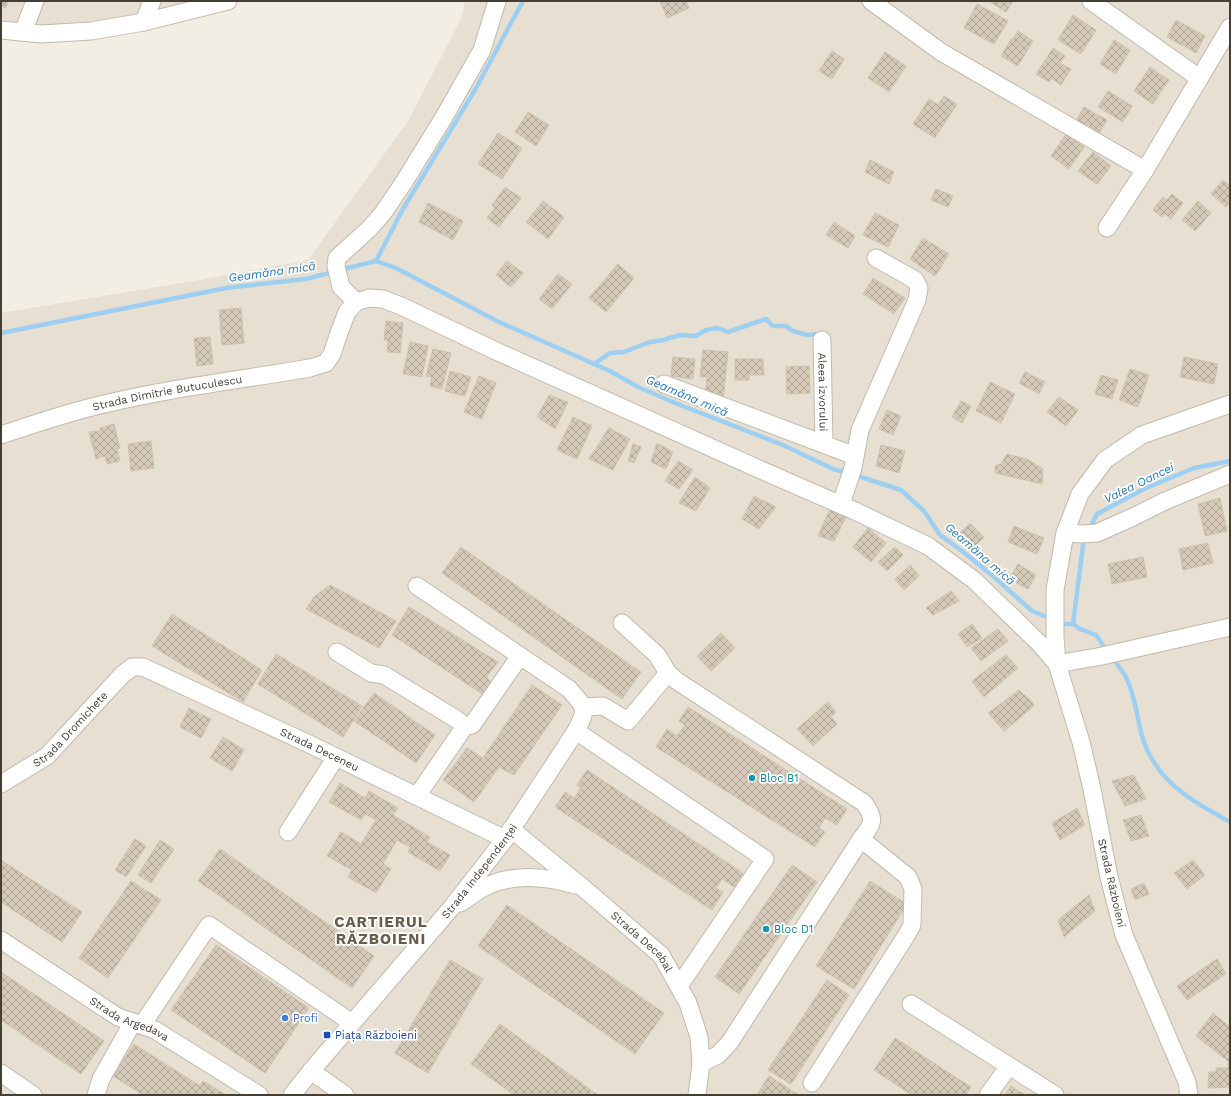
<svg xmlns="http://www.w3.org/2000/svg" width="1231" height="1096" font-family="'Work Sans',sans-serif">
<style>
.residential{fill:#e7e0d2}
.lines{fill:none;stroke-linecap:round;stroke-linejoin:round}
.stream{stroke:#9dcff3;stroke-width:4.5}
.building{fill:url(#building-cross-hatch);stroke:#d0c2ac}
.minor-casing{stroke:#c1b9a9;stroke-width:19}
.minor{stroke:#fff;stroke-width:17}
.culture-dot{fill:#0f9aa8;stroke:#fff;stroke-width:1.5}
.shop-dot{fill:#3f7fe0;stroke:#fff;stroke-width:1.5}
.transit-dot{fill:#1a4fb4;stroke:#fff;stroke-width:1.5}
.labels{text-anchor:middle;stroke-width:3.5;stroke-linejoin:round;paint-order:stroke}
.street-label{font-size:11px;fill:#453e34;stroke:#fff}
.culture-label{font-size:11px;fill:#0d838f;stroke:#fff;text-anchor:start}
.shop-label{font-size:11px;fill:#366cbe;stroke:#fff;text-anchor:start}
.transit-label{font-size:11px;fill:#164399;stroke:#fff;text-anchor:start}
.water-label{font-size:12px;font-style:italic;fill:#2978b4;stroke:#fff}
.district-label{font-size:15px;font-weight:bold;letter-spacing:1px;fill:#685d4a;stroke:#fff}
</style>
<defs>
<pattern id="building-cross-hatch" width="8" height="8" patternUnits="userSpaceOnUse"><rect width="8" height="8" fill="#d5cab9"/><path d="M0 0l8 8M0 8l8-8" fill="none" stroke="#afa597"/></pattern>
</defs>
<rect width="100%" height="100%" fill="#f3eee4"/>
<g class="residential">
<path d="M1,1h227l-84,21 -143,8z"/>
<path d="M465,1h765v1094h-1229v-782l198,-33 109,-20 100,-139 54,-104z"/>
</g>
<g class="lines">
<g class="stream">
<path d="M376,261l27,-52 72,-119 48,-89"/>
<path d="M340,270l36,-9 20,7 101,53 113,50 28,16 42,18 103,40 50,24 15,4"/>
<path d="M1,333l225,-45 80,-9 27,-7"/>
<path d="M594,364l16,-11 14,-1 26,-10 13,-2 17,-5 16,1 10,-6 11,-2 11,4 38,-13 7,7h13l7,5 14,4 11,-1"/>
<path d="M855,475l46,15 23,21 16,24 22,16 32,26 38,34 20,8"/>
<path d="M1089,530l8,-16 47,-25 50,-21 36,-7"/>
<path d="M1058,622l6,2h9l7,5 16,6 11,16"/>
<path d="M1073,624l11,-86"/>
<path d="M1112,657c4,7 10,13 14,20 9,18 11,41 16,59 13,45 50,65 88,86"/>
</g>
</g>
<g class="building">
<path d="M1,1h7l-2,7 -5,-2z"/>
<path d="M660,1h26l3,7 -22,10z"/>
<path d="M989,1h24l-7,11z"/>
<path d="M977,4l31,17 -14,23 -30,-16z"/>
<path d="M1073,15l23,15 -15,24 -23,-14z"/>
<path d="M1176,20l29,16 -9,17 -29,-16z"/>
<path d="M1018,31l15,10 -5,8 -16,-9z"/>
<path d="M1011,39l17,10 -10,17 -17,-10z"/>
<path d="M1114,40l16,10 -14,24 -16,-10z"/>
<path d="M1053,48l12,8 -5,7 11,6 -10,16 -10,-7 -2,4 -13,-8z"/>
<path d="M832,51l12,8 -12,20 -13,-8z"/>
<path d="M885,52l21,14 -17,26 -21,-14z"/>
<path d="M1150,67l19,13 -16,24 -19,-13z"/>
<path d="M1108,91l24,15 -9,16 -25,-15z"/>
<path d="M944,96l13,8 -6,9 -13,-8z"/>
<path d="M929,99l22,14 -16,25 -22,-14z"/>
<path d="M1084,107l23,13 -8,14 -23,-13z"/>
<path d="M528,112l21,13 -13,21 -21,-14z"/>
<path d="M498,133l24,15 -20,31 -24,-15z"/>
<path d="M1066,134l18,13 -15,22 -18,-13z"/>
<path d="M1093,152l18,14 -14,18 -19,-13z"/>
<path d="M870,160l24,12 -5,12 -24,-12z"/>
<path d="M1223,180l7,6v16l-4,5 -15,-13z"/>
<path d="M505,187l16,11 -22,29 -12,-9 8,-10 -3,-3z"/>
<path d="M936,189l17,7 -5,11 -17,-7z"/>
<path d="M1172,194l11,9 -12,16 -6,-5 -3,3 -9,-7 10,-13 4,3z"/>
<path d="M543,201l21,16 -16,22 -22,-17z"/>
<path d="M1198,201l13,12 -16,18 -13,-11z"/>
<path d="M428,203l35,18 -10,19 -34,-18z"/>
<path d="M875,213l24,12 -11,22 -25,-12z"/>
<path d="M834,222l21,14 -7,12 -22,-13z"/>
<path d="M923,238l26,16 -14,22 -25,-17z"/>
<path d="M507,261l16,12 -12,14 -15,-12z"/>
<path d="M618,264l16,14 -28,34 -17,-14z"/>
<path d="M558,274l14,10 -20,25 -13,-10z"/>
<path d="M873,278l32,20 -11,16 -31,-20z"/>
<path d="M241,308l3,35 -22,2 -3,-35z"/>
<path d="M386,321l17,2 -3,30 -13,-1 1,-12h-4z"/>
<path d="M210,337l3,27 -16,2 -3,-28z"/>
<path d="M410,342l18,4 -6,31 -19,-3z"/>
<path d="M433,349l18,4 -9,36 -12,-3 2,-9 -6,-1z"/>
<path d="M703,350l25,2 -5,48 -18,-2 2,-21h-7z"/>
<path d="M673,357l22,2 -2,20 -22,-3z"/>
<path d="M1184,357l34,7 -4,20 -34,-7z"/>
<path d="M735,359h28l1,16h-14l-1,5h-14z"/>
<path d="M809,366l1,27 -23,1 -1,-27z"/>
<path d="M1130,369l19,6 -11,32 -19,-7z"/>
<path d="M450,371l21,6 -6,19 -20,-5z"/>
<path d="M1025,372l20,10 -6,12 -20,-11z"/>
<path d="M1101,375l17,5 -6,19 -17,-5z"/>
<path d="M479,376l17,7 -14,36 -18,-7z"/>
<path d="M990,382l25,12 -14,29 -25,-12z"/>
<path d="M549,395l19,7 -13,27 -18,-12z"/>
<path d="M1059,397l19,13 -12,16 -19,-14z"/>
<path d="M961,401l10,5 -9,17 -10,-6z"/>
<path d="M887,410l14,6 -8,19 -14,-6z"/>
<path d="M573,417l19,9 -15,33 -20,-9z"/>
<path d="M114,424l6,24 -3,1 3,12 -13,3 -2,-8 -9,3 -7,-27 11,-1v-3z"/>
<path d="M609,428l21,11 -17,31 -24,-11z"/>
<path d="M151,441l3,27 -23,3 -3,-27z"/>
<path d="M657,443l16,9 -7,17 -15,-7z"/>
<path d="M633,444l8,3 -7,16 -6,-2z"/>
<path d="M881,445l24,6 -6,22 -23,-7z"/>
<path d="M1007,454l20,5 16,10 -1,15 -47,-11v-7l6,-2z"/>
<path d="M678,461l15,9 -14,19 -14,-8z"/>
<path d="M695,477l15,11 -14,23 -17,-8z"/>
<path d="M754,496l22,11 -17,22 -17,-10z"/>
<path d="M1220,498l7,33 -22,5 -7,-32z"/>
<path d="M830,509l17,6 -13,26 -16,-5z"/>
<path d="M970,523l14,14 -10,10 -14,-14z"/>
<path d="M1014,526l30,12 -7,16 -29,-12z"/>
<path d="M868,528l18,15 -15,19 -18,-15z"/>
<path d="M1208,543l5,20 -30,7 -4,-21z"/>
<path d="M461,547l180,125 -19,27 -180,-126z"/>
<path d="M895,547l8,8 -16,16 -9,-9z"/>
<path d="M1143,557l4,20 -35,7 -4,-20z"/>
<path d="M1018,564l18,11 -8,14 -19,-10z"/>
<path d="M910,565l9,11 -15,14 -9,-11z"/>
<path d="M330,585l66,36 -17,27 -73,-39 8,-12z"/>
<path d="M951,591l8,10 -26,14 -7,-7z"/>
<path d="M409,607l89,55 -12,15 6,6 -8,12 -92,-60z"/>
<path d="M172,614l90,56 -19,32 -91,-56z"/>
<path d="M972,624l10,14 -15,9 -9,-13z"/>
<path d="M998,629l10,12 -27,20 -10,-13z"/>
<path d="M721,633l14,15 -24,23 -14,-15z"/>
<path d="M276,654l86,52 -19,31 -85,-53z"/>
<path d="M1006,655l12,13 -34,29 -12,-16z"/>
<path d="M532,685l30,20 -48,70 -15,-8 -25,35 -31,-22 24,-32 16,10z"/>
<path d="M1019,690l13,12 2,4 -30,25 -16,-18z"/>
<path d="M374,693l61,42 -19,28 -62,-42z"/>
<path d="M828,702l8,10 -5,5 6,7 -24,22 -16,-17z"/>
<path d="M688,707l159,102 -10,16 -12,-7 -6,10 6,4 -10,15 -159,-100 11,-18 10,7 8,-11 -6,-4z"/>
<path d="M189,708l22,11 -10,19 -21,-11z"/>
<path d="M223,737l21,13 -12,21 -22,-13z"/>
<path d="M587,770l156,103 -9,14 -12,-8 -6,9 7,4 -11,18 -157,-103 10,-15 9,6 7,-10 -4,-3z"/>
<path d="M1134,775l12,24 -21,7 -13,-25z"/>
<path d="M340,783l25,15 4,-7 29,17 -5,7 37,22 -3,5 23,13 -10,16 -32,-19 2,-5 -13,-7 -14,24 8,5 -15,24 -28,-16 4,-7 -25,-14 14,-24 20,12 15,-24 -11,-6 -4,6 -32,-18z"/>
<path d="M1077,808l8,17 -25,15 -8,-17z"/>
<path d="M1141,815l8,21 -18,5 -8,-21z"/>
<path d="M135,839l11,7 -20,31 -11,-7z"/>
<path d="M160,840l14,9 -23,34 -13,-8z"/>
<path d="M220,849l154,107 -22,32 -154,-107z"/>
<path d="M1,860l81,52 -20,30 -61,-40z"/>
<path d="M1193,860l12,15 -18,14 -13,-16z"/>
<path d="M792,865l25,17 -78,112 -24,-17z"/>
<path d="M131,881l30,19 -53,78 -29,-20z"/>
<path d="M870,881l37,23 -53,85 -38,-23z"/>
<path d="M1144,883l5,11 -14,6 -4,-11z"/>
<path d="M1089,895l6,16 -31,26 -6,-17z"/>
<path d="M507,905l157,108 -29,41 -157,-108z"/>
<path d="M216,945l93,63 -44,65 -94,-63z"/>
<path d="M1217,959l9,15 -39,26 -10,-14z"/>
<path d="M450,960l33,19 -55,94 -33,-20z"/>
<path d="M1,972l103,69 -23,33 -80,-54z"/>
<path d="M827,980l22,15 -58,89 -23,-14z"/>
<path d="M1213,1013l17,14v33l-1,2 -33,-26z"/>
<path d="M500,1024l98,71h-84l-43,-31z"/>
<path d="M895,1038l76,49 -5,8h-54l-38,-25z"/>
<path d="M134,1044l66,42 3,-5 23,14h-83l-30,-19z"/>
<path d="M1228,1063h2v24l-22,1 1,-16h7v-4h12z"/>
<path d="M769,1076l30,19h-42z"/>
<path d="M1011,1086l14,9h-20z"/>
</g>
<g class="lines">
<defs>
<g id="minor">
<path d="M871,1l70,51 204,118"/>
<path d="M1091,1l108,77"/>
<path d="M144,22l8,-21"/>
<path d="M1,30l40,4 50,-3 53,-9 84,-21"/>
<path d="M23,32l12,-31"/>
<path d="M1107,228l38,-58 85,-143"/>
<path d="M356,302l-15,-15 -5,-21 1,-8 32,-29 14,-16 21,-31 40,-65 38,-67 15,-49"/>
<path id="s1" d="M822,340l2,104"/>
<path d="M664,384l191,72"/>
<path id="s2" d="M1,435c33,-11 65,-22 99,-30 69,-17 140,-25 210,-37l16,-5 6,-9 7,-21 8,-21 9,-10 13,-4 14,1 18,7 95,45 265,119 94,41 73,35 46,34 65,63 18,21"/>
<path d="M841,504l12,-36 7,-38 57,-130 2,-12 -4,-8 -39,-22"/>
<path d="M1065,533l17,1 15,-1 36,-16 32,-16 65,-27"/>
<path d="M622,623l35,32 11,18 9,8 187,122c12,16 9,21 -3,36l-131,203 -12,13 -17,8"/>
<path d="M337,652l34,21 13,2 72,44 9,7 7,-1 48,-69"/>
<path d="M1057,664l45,-8 128,-29"/>
<path d="M583,707l20,-1 25,15 40,-48"/>
<path d="M576,731l189,128 -86,127"/>
<path id="s3" d="M1,784l46,-28 75,-81 10,-8h11l164,76 198,96"/>
<path d="M417,796l48,-70"/>
<path id="s4" d="M511,829l70,57 80,69 27,48 11,34 2,26 -4,32"/>
<path d="M288,832l48,-75"/>
<path d="M460,903c10,-6 19,-14 29,-18 28,-12 59,-8 86,0"/>
<path id="s5" d="M1,940l117,77 37,13 104,65"/>
<path d="M911,1004l144,91"/>
<path d="M142,1025l67,-100 143,98"/>
<path d="M311,1071l34,24"/>
<path d="M1,1073l32,22"/>
<path d="M812,1083l94,-147 6,-11 1,-36 -5,-12 -47,-38"/>
<path d="M96,1095l5,-16 32,-57"/>
<path id="s6" d="M292,1095l19,-24 141,-164 53,-68 71,-108c12,-24 10,-22 -7,-42l-152,-103"/>
<path d="M988,1095l21,-29"/>
<path d="M1189,1095l-2,-13 -63,-147 -15,-58 -17,-88 -11,-47 -24,-78 -2,-27v-47l10,-57 15,-39 25,-34 37,-25 88,-31"/>
</g>
</defs>
<use href="#minor" class="minor-casing"/>
<use href="#minor" class="minor"/>
</g>
<g class="culture-dot">
<circle cx="752" cy="778" r="4"/>
<circle cx="766" cy="929" r="4"/>
</g>
<circle class="shop-dot" cx="285" cy="1018" r="4"/>
<rect class="transit-dot" x="323" y="1031" width="8" height="8" rx="2"/>
<g class="labels">
<g class="street-label">
<text dy="4" stroke="none"><textPath href="#s1" startOffset="52">Aleea izvorului</textPath></text>
<text dy="4" stroke="none"><textPath href="#s2" startOffset="172">Strada Dimitrie Butuculescu</textPath></text>
<text dy="4" stroke="none"><textPath href="#s3" startOffset="89">Strada Dromichete</textPath></text>
<text dy="4" stroke="none"><textPath href="#s3" startOffset="383">Strada Deceneu</textPath></text>
<text dy="4" stroke="none"><textPath href="#s6" startOffset="292">Strada Independenței</textPath></text>
<text transform="translate(1112 883) rotate(77)" y="4">Strada Războieni</text>
<text dy="4" stroke="none"><textPath href="#s4" startOffset="173">Strada Decebal</textPath></text>
<text dy="4" stroke="none"><textPath href="#s5" startOffset="151">Strada Argedava</textPath></text>
</g>
<g class="culture-label">
<text x="760" y="782">Bloc B1</text>
<text x="774" y="933">Bloc D1</text>
</g>
<g class="shop-label">
<text x="293" y="1022">Profi</text>
</g>
<g class="transit-label">
<text x="335" y="1039">Piața Războieni</text>
</g>
<g class="water-label">
<text transform="translate(272 272) rotate(-8)" y="4">Geamăna mică</text>
<text transform="translate(687 396) rotate(23)" y="4">Geamăna mică</text>
<text transform="translate(1139 483) rotate(-26)" y="4">Valea Oancei</text>
<text transform="translate(980 554) rotate(41)" y="4">Geamăna mică</text>
</g>
<g class="district-label">
<text x="381" y="927">CARTIERUL<tspan x="381" dy="17">RĂZBOIENI</tspan></text>
</g>
</g>
<rect width="1231" height="1096" fill="none" stroke="#453e34" stroke-width="4"/>
</svg>
